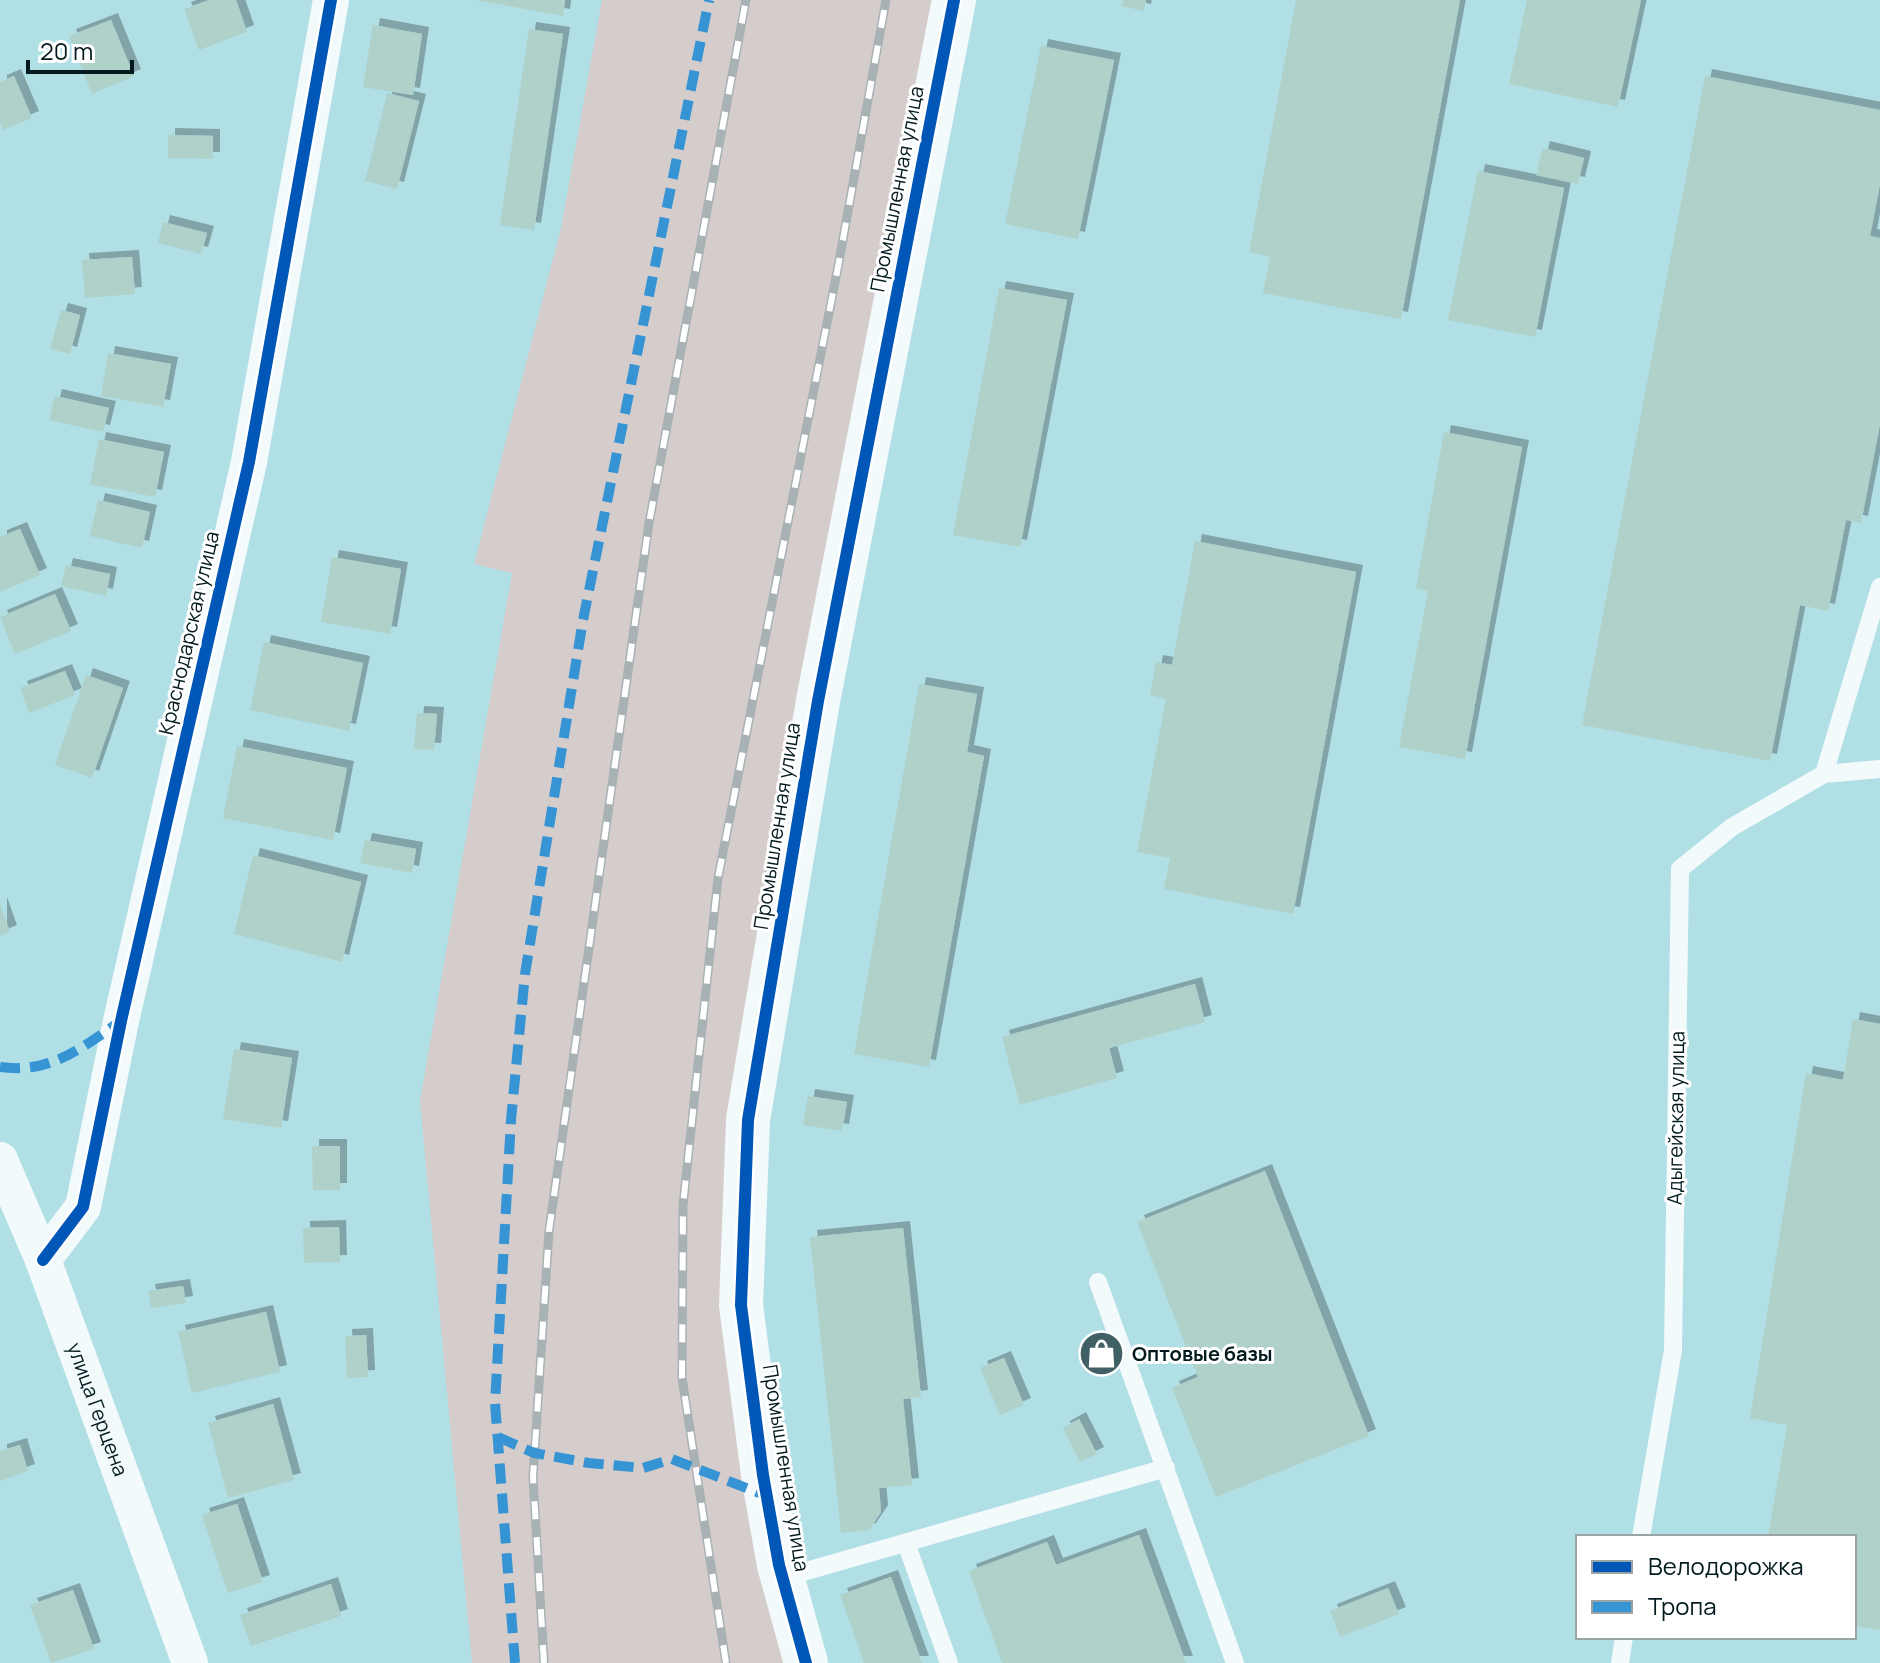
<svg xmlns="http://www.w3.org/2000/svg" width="1880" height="1663" font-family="Manrope,sans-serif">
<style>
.green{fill:#d5cdcb}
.building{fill:#afd1c9;filter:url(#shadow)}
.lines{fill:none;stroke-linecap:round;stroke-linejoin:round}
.service{stroke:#f3fafb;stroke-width:18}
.minor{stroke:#f3fafb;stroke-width:36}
.tertiary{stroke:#f3fafb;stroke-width:44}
.rail-casing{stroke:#a8b2b4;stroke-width:9}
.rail{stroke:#fff;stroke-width:6;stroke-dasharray:18;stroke-linecap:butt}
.quiet{stroke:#3694d5;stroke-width:10;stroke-dasharray:20 10;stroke-linecap:butt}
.cycleway-casing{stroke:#fff;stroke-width:17}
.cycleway{stroke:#0057b8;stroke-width:12}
.labels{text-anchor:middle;stroke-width:6;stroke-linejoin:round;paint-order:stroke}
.street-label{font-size:20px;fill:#031b1f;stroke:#fff}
.poi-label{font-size:20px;font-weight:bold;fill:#031b1f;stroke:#fff;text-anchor:start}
</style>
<defs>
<filter id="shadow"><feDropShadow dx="7" dy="-7" stdDeviation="0" flood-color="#0004"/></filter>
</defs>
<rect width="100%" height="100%" fill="#b1dfe6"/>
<path class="green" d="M602,0h334l-205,1108 62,555h-321l-52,-562 92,-528 -38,-9 87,-336z"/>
<g class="building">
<path d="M209,0h27l11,32 -48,18 -15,-41z"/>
<path d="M475,0h90l-2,16z"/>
<path d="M1123,0h23l-2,11 -23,-5z"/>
<path d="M1296,0h164l-59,319 -138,-26 7,-36 -21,-5z"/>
<path d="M1527,0h114l-23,107 -109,-23z"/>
<path d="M111,20l23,56 -42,18 -23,-58z"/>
<path d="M373,25l49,9 -9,61 -50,-8z"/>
<path d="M529,29l34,5 -29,196 -34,-5z"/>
<path d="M1041,46l73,14 -36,179 -73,-15z"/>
<path d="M14,76l18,42 -29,12 -3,-8v-40z"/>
<path d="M1705,76l175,34v74l-10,52 10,2v186l-19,99 -15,-3 -18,91 -28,-6 -30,156 -188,-36z"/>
<path d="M387,93l32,8 -22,88 -32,-8z"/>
<path d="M168,135l45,1v23l-45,-1z"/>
<path d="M1543,148l41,10 -6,26 -42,-9z"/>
<path d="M1478,171l86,17 -29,149 -87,-17z"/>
<path d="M163,222l44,11 -6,21 -43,-11z"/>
<path d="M132,257l3,37 -50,4 -3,-38z"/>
<path d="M999,288l68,12 -47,247 -67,-12z"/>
<path d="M61,310l19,5 -10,39 -20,-5z"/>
<path d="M108,353l63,11 -8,43 -62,-11z"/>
<path d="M55,396l54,12 -6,24 -54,-12z"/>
<path d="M1444,432l78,15 -57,312 -66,-12 29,-156 -12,-3z"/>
<path d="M99,439l65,13 -9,45 -65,-13z"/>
<path d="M98,500l52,12 -8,36 -52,-12z"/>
<path d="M20,529l20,46 -40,17v-55z"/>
<path d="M1195,541l161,31 -63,342 -129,-25 6,-31 -33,-6 29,-153 -16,-4 6,-33 16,3z"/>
<path d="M332,557l69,12 -11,65 -69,-12z"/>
<path d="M66,565l44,9 -4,22 -45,-10z"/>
<path d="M55,594l16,37 -56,23 -15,-37z"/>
<path d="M264,642l99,21 -14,68 -99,-21z"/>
<path d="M65,671l10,24 -46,18 -9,-25z"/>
<path d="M86,675l37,13 -31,90 -37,-13z"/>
<path d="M919,684l58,10 -10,58 17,4 -55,311 -75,-13z"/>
<path d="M417,713l20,1 -3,36 -20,-1z"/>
<path d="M237,746l110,22 -14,72 -110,-22z"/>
<path d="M365,840l51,9 -4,24 -52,-10z"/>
<path d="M253,855l108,27 -19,80 -108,-28z"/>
<path d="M0,904l10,28 -10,4z"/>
<path d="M1195,984l10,38 -96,26 8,30 -97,27 -18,-68z"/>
<path d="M1853,1019l27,5v606l-26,-4v-89h-86l19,-112 -37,-7 56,-345 37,7z"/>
<path d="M234,1049l58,9 -11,70 -58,-9z"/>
<path d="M808,1096l39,6 -5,29 -39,-6z"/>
<path d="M312,1146h28v44h-27z"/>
<path d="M1265,1171l104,265 -153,61 -44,-109 26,-11 -61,-155z"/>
<path d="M339,1227l1,35 -36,1 -1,-35z"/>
<path d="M903,1228l18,169 -18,2 9,86 -33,3 2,24 -12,18 -28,3 -31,-296z"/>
<path d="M183,1286l3,17 -35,5 -3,-17z"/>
<path d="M266,1312l14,60 -88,21 -14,-61z"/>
<path d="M366,1335l2,42 -21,1 -2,-42z"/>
<path d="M1004,1358l20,47 -24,10 -20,-47z"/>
<path d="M273,1404l21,76 -66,18 -20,-75z"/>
<path d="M1079,1419l18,35 -17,8 -17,-34z"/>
<path d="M20,1445l8,26 -28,10v-30z"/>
<path d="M237,1504l26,78 -35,11 -26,-78z"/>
<path d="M1139,1535l47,128h-184l-33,-92 78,-29 9,23z"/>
<path d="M891,1577l31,86h-58l-24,-68z"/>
<path d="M331,1584l10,32 -90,30 -11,-31z"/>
<path d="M1388,1588l11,26 -59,23 -10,-26z"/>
<path d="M73,1590l21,59 -43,14 -21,-58z"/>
</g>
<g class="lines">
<g class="service">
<path d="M1824,774l56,-5"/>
<path d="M1098,1282l137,381"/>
<path d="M1641,1537l32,-187 7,-481 52,-42 92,-53 56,-187"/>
<path d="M906,1543l43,120"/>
<path d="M782,1578l384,-110"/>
<path d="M1620,1663l4,-26"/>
</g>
<g class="minor">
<path id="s1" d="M0,1160l43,100 147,403"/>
<path d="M43,1260l40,-53 38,-186 128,-559 82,-462"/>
</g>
<path class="tertiary" d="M806,1663l-27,-98 -16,-90 -22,-170 7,-185 70,-419 136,-701"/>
<defs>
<g id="rail">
<path d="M544,1663l-11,-186 16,-246 100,-708 97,-523"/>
<path d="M726,1663l-44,-285 1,-173 35,-327 120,-611 48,-267"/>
</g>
</defs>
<use href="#rail" class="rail-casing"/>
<use href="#rail" class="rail"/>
<g class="quiet">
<path d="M0,1067c51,7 81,-19 121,-46"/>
<path d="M498,1437l36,16 55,10 54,5 29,-9 95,37"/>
<path d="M515,1663l-20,-260 16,-283 14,-146 58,-354 126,-620"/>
</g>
<defs>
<g id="cycleway">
<path d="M43,1260l40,-53 38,-186 128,-559 82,-462"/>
<path d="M806,1663l-27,-98 -16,-90 -22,-170 7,-185 70,-419 136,-701"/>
</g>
</defs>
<use href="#cycleway" class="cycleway-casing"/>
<use href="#cycleway" class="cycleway"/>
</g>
<defs>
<symbol id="shop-disc" viewBox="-11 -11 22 22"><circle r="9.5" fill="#406065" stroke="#fff"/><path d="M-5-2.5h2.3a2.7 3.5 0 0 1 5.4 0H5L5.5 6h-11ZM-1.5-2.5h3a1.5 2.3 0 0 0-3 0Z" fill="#fff"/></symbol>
</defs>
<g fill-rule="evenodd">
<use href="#shop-disc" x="1076" y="1328" width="51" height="51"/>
</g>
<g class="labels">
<g class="street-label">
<text transform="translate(897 189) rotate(-79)" y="7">Промышленная улица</text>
<text transform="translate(189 633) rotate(-77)" y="7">Краснодарская улица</text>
<text transform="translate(777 826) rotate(-81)" y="7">Промышленная улица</text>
<text transform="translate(1676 1118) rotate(-89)" y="7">Адыгейская улица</text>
<text dy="7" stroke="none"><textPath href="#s1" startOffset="268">улица Герцена</textPath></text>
<text transform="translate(786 1468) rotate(81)" y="7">Промышленная улица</text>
</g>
<g class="poi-label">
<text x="1132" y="1361">Оптовые базы</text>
</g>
</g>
<rect x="1576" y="1535" width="280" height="104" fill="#ffffff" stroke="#9aa4a5" stroke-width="2"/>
<rect x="1592" y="1561" width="40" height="12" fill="#0057b8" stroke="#9aa4a5" stroke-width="2"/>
<text x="1648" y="1575" font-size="24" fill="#031b1f">Велодорожка</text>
<rect x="1592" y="1601" width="40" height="12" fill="#3694d5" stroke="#9aa4a5" stroke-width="2"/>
<text x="1648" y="1615" font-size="24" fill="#031b1f">Тропа</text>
<path d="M28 60v12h104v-12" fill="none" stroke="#031b1f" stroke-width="4"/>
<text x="40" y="60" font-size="24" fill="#031b1f" stroke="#ffffff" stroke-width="6" paint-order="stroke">20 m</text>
</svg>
